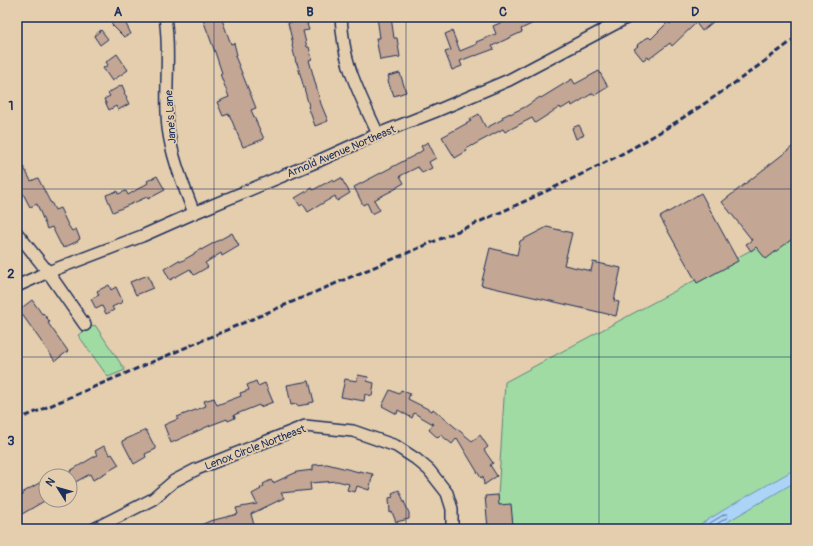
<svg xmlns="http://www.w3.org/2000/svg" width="813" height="546" font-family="Pangolin,sans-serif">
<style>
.green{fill:#9fdba2;stroke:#5d8580}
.water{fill:#acd4f6;stroke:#7292b9}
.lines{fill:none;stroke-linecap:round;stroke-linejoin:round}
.shore{stroke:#55719b;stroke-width:1}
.building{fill:#c3a693;stroke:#1b2f5e}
.minor-casing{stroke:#1b2f5e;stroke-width:14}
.minor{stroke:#e5ceae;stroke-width:11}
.rail{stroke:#1b2f5e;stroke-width:3;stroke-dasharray:6 3;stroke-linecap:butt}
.grid{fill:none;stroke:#1b2f5e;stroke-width:1;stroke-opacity:0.55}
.labels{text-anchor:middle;stroke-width:3.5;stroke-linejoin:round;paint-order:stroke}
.street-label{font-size:11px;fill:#1b2f5e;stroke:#e5ceae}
.neatline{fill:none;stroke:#1b2f5e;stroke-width:1.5}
.grid-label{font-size:13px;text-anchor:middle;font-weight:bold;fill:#1b2f5e}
</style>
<rect width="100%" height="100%" fill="#e5ceae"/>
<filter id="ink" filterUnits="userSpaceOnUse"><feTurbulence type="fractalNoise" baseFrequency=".025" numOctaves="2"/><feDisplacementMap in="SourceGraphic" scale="8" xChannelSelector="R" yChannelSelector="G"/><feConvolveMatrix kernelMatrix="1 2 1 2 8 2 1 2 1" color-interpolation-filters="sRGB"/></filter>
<g filter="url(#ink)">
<g class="green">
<path d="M796,226v303h-300l9,-147z"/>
<path d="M95,325l30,45 -17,7 -30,-42z"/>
</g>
<path class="water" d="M796,467v15h-1l-63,37 -15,10h-24l39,-24 58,-33z"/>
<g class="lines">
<path class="shore" d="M700,529l25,-15h2l1,3 -11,7 -2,5"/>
</g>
<g class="building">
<path d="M121,17l4,5 6,12 -7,3 -13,-13z"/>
<path d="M202,17h19l10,27 3,-1 3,12 -2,1 21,52 -5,2 13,29 -21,8 -14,-33 -6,2 -6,-14 12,-5 -9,-23 2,-1 -7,-21z"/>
<path d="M293,17h13l2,7h-1l2,6 -6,1 4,16h2l3,12 -3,1 12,44 7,17 -13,5 -7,-20h1l-12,-43h-1l-4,-18 1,-1 -5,-21 6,-2z"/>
<path d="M377,17h14l3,21h3l3,19 -20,3 -4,-22h4z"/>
<path d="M514,17h32l-25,12 1,3 -30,14 2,3 -19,7v-1l-15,6 2,5 -10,4 -7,-18 6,-2 -6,-16 7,-3 8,20 17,-7 -1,-2 20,-8 -3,-8z"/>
<path d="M677,17h31l5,5 -11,9 -6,-8 -24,23 -2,-3 -21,16 -1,-2 -5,3 -9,-11 4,-3 -1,-1 8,-6 4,-2 2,2 17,-17 2,2z"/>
<path d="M101,30l7,9 -8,6 -6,-9z"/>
<path d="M117,54l11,16 -16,11 -9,-13 5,-3 -2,-3z"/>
<path d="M599,71l9,16 -13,8 -2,-2 -21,13 -1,-3 -10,6 -1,-2 -25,16 -3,-5 -27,14 -2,-3 -37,20 1,2 -12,7 -13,-21 29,-16 -1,-2 9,-5 7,14 17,-9 -1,-2 8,-4v1l15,-7 15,-10 1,1 31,-19 3,5z"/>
<path d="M400,73l6,19 -12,4 -2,-6h-1l-3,-9 1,-2 -1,-3z"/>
<path d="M122,85l3,7 -1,1 3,4 -1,1 3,6 -11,6 -2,-4 -7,4 -5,-11 6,-3 -2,-3z"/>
<path d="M579,125l5,10 -8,4 -4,-11z"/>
<path d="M428,142l8,16 -7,4 3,6 -10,5 -2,-4h-1l-1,-2 -18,9 4,7 -7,4v1l-23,12 6,10 -8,4 -5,-11 -4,2 -9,-18 63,-33 6,-4 -2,-4z"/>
<path d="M796,144v92l-30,23 -10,-12 -5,4 -5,-7 6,-4 -30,-38z"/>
<path d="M17,154l14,27 7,-3 12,24h1l4,8 5,-2 8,17 4,6 4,-2 4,10 -2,1v1l-15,7 -1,-3h-1l-9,-18 -5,2 -10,-25 -7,3 -13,-25z"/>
<path d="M157,176l8,14 -17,9 -1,-2 -34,15 -7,-17 11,-4 1,3 8,-3 2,4 20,-12 -1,-2z"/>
<path d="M341,178l9,15 -13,8 -2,-5 -27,16 -5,-8 -3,2 -5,-8 17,-10 1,2 20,-11 1,3z"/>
<path d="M701,193l37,68 -41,22 -37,-66z"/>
<path d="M547,227l25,6 -8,32 27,6 2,-9 28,6 -7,33 5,1 -3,14 -135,-31 9,-37 27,7 3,-14z"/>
<path d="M232,233l7,13 -17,10 -1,-3 -16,10 3,4 -14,8 -4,-6 -20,11 -6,-11 15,-9 1,2 14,-8v-1l7,-4v1z"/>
<path d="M148,275l5,13 -17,7 -6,-13z"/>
<path d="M109,285l2,5 5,-3 7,15 -11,5 2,3 -8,4 -4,-8 -6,3 -5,-10 8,-4 -2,-4z"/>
<path d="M32,300l10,14 1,-1 7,9 -2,1 20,28 -13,10 -36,-51z"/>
<path d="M358,375l10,2 -1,4 7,2 -2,13 -7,-2 -1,7 -23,-4 4,-18 12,2z"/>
<path d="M256,381l2,5 7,-3 8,19 -13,5 -1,-2 -25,10 1,3 -7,3 -1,-2 -16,6 -40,18 -7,-18 14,-6 -1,-2 29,-11 -2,-5 10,-3 3,7 24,-9 -1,-3 9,-3 -2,-5z"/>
<path d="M309,381l5,21 -5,1v1l-12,2v-2l-6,1 -4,-20z"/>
<path d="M390,390l9,4 2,-4 9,4 -2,5 24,12 1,-2 39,32 8,-6 8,12 -4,3 9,13 -3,2 7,11 -13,9 -1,-9 -2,2 -24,-40 -5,6 -11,-9 -3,3 -9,-8 4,-6 -19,-11 -2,5 -14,-8 -1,4 -15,-8z"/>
<path d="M146,430l10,19 -11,5 1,3 -12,7 -12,-23z"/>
<path d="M104,446l6,9 2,-1 7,11 -26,15 -3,-6 -20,11v-14l27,-16 -2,-4z"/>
<path d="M327,464l32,8v-1l14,3 -4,16 -12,-4 -2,6 -8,-2 2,-6 -12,-3 -27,2 1,7 -30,3 3,5 -33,16 3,11 -20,4h-42l18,-8 28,-7 -2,-6 21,-4 -5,-10 9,-5 -1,-1 4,-2 -1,-2 8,-4 2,3 24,-11 16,-2v-5z"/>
<path d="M46,479v21l-29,17v-18l6,-4 -1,-2z"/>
<path d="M399,490l10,23v6l-13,3 -4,-10 -2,1 -1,-15 4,-1 -1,-4z"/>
<path d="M498,495l1,10 12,-1 2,22 -25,2 -3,-32z"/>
</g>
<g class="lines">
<defs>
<g id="minor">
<path d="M165,17c6,37 -1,74 3,111 4,30 15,56 26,85"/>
<path d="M341,17c1,16 3,33 8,49 7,23 19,46 29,68"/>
<path d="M17,233l31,39 37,53"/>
<path d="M17,286l31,-14 94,-36 52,-23 122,-51 62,-28 56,-22 75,-32 119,-63"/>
<path d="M94,529l59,-30 21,-18 23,-12 108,-43 48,5 43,15 20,13 13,11 18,23 5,16v20"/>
</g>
</defs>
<use href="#minor" class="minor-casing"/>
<use href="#minor" class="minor"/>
<path class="rail" d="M17,420c107,-46 214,-92 322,-138 92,-39 185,-78 275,-124 65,-34 123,-76 182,-120"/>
</g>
</g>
<path class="grid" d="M214,17v512M406,17v512M599,17v512M17,189h779M17,357h779"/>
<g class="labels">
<g class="street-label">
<text transform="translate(170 117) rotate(-94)" y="4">Jane's Lane</text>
<text transform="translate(341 151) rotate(-23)" y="4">Arnold Avenue Northeast</text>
<text transform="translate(255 447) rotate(-21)" y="4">Lenox Circle Northeast</text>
</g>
</g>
<rect width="813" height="546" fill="none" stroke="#e5ceae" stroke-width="44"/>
<g transform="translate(58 488) rotate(307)"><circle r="19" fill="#e5ceae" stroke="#948e8e"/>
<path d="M0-3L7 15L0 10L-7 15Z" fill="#1b2f5e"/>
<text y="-6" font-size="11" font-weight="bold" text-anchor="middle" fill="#1b2f5e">N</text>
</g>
<rect x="22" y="22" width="769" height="502" class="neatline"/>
<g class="grid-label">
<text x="118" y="16">A</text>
<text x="310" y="16">B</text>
<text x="503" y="16">C</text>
<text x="695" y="16">D</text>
<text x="11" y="110">1</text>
<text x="11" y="278">2</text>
<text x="11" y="445">3</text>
</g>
</svg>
